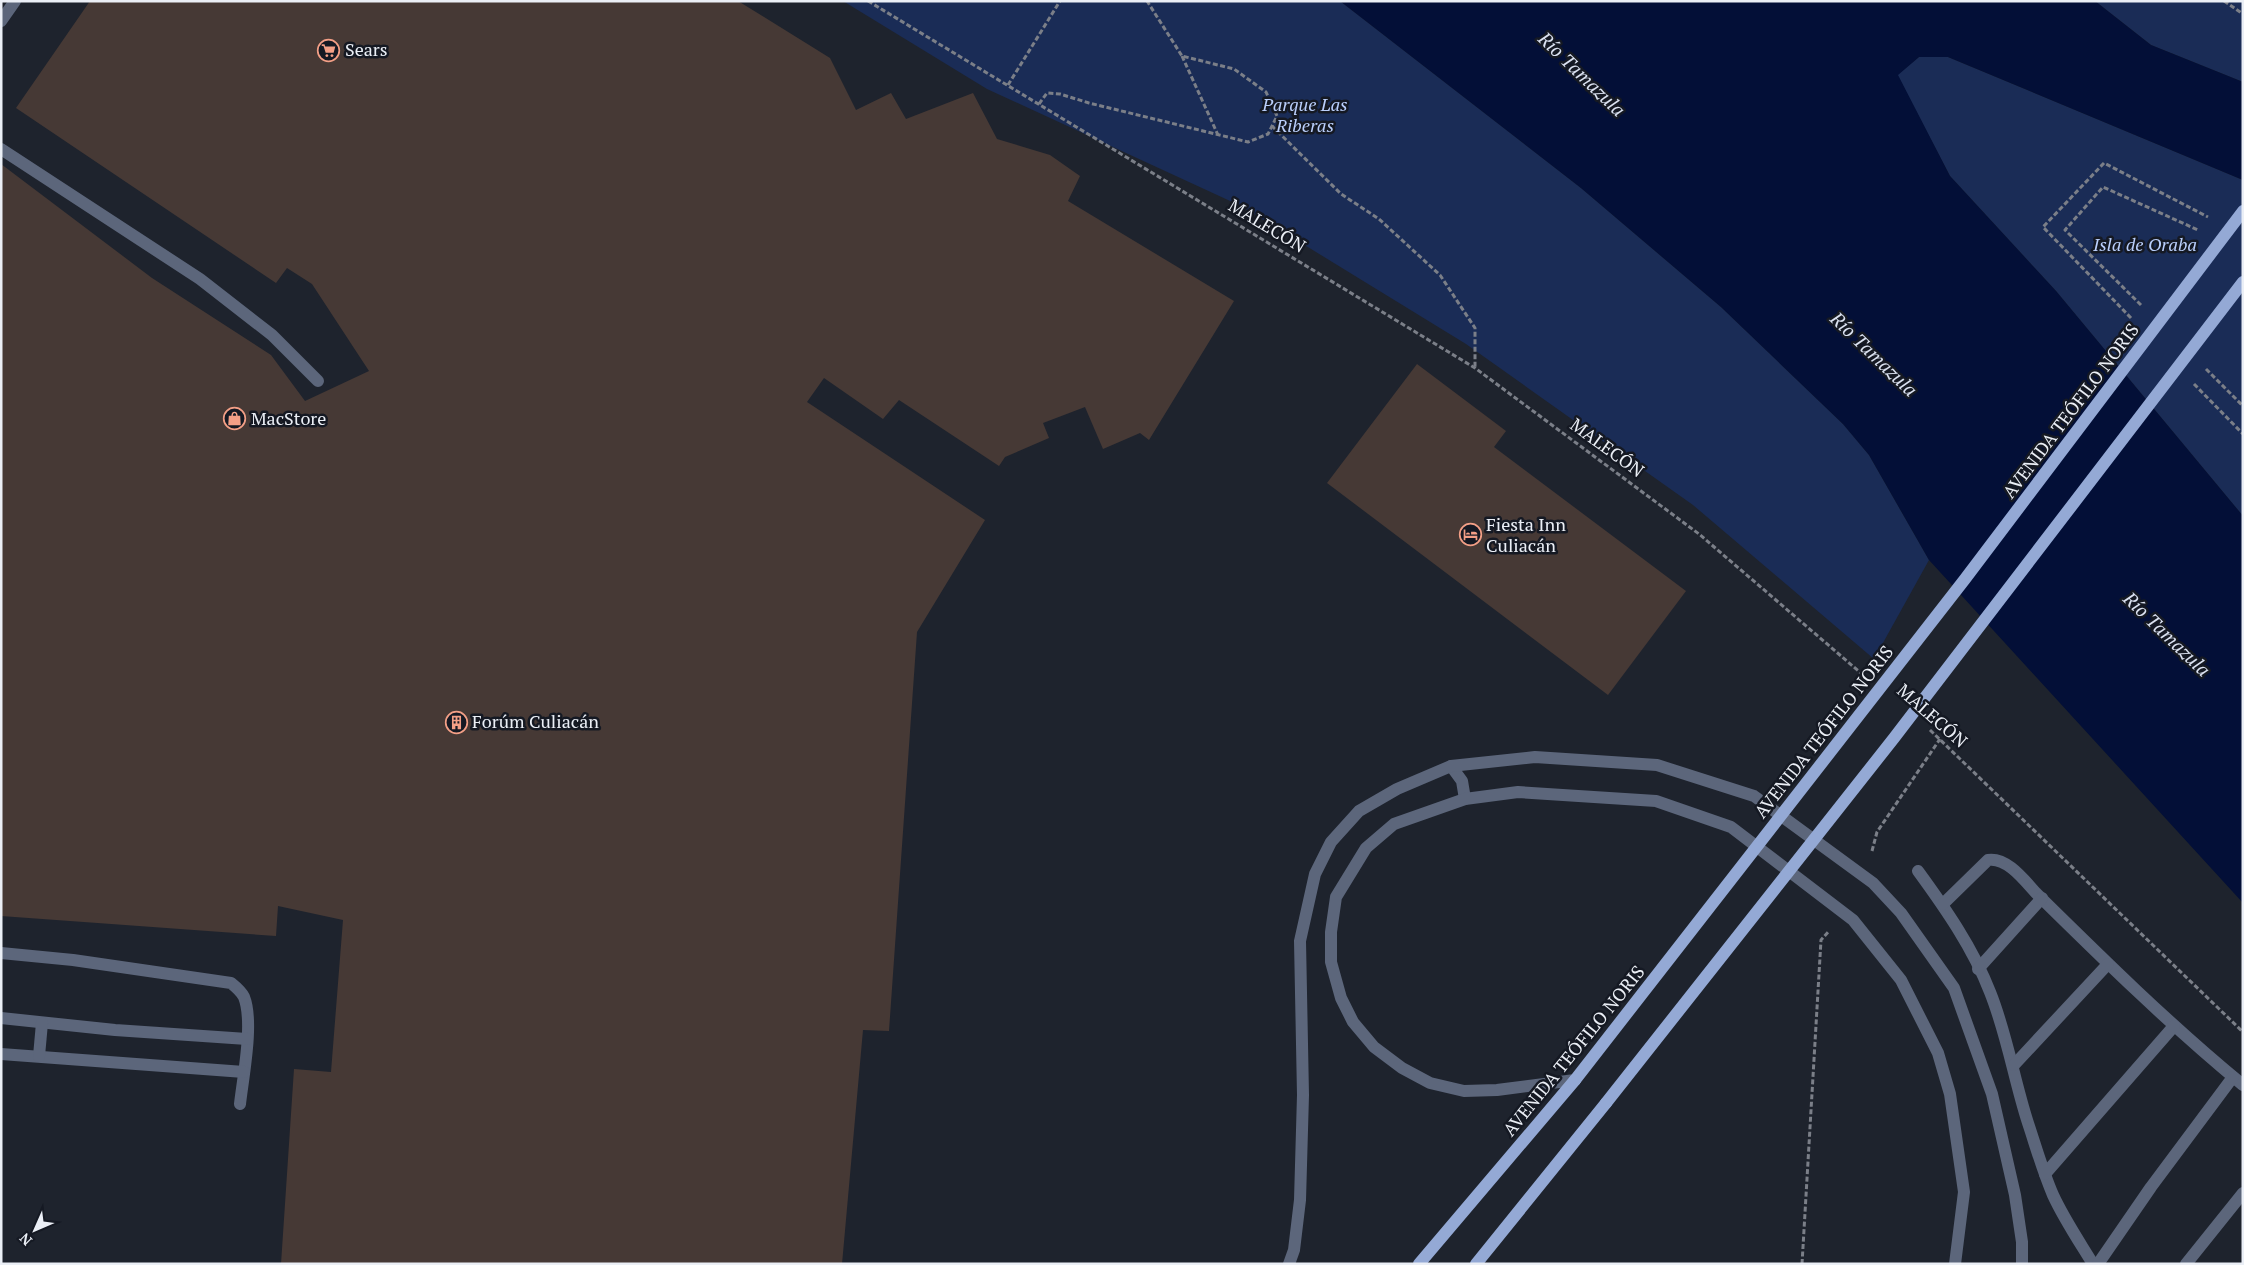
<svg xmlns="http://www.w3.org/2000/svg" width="2244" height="1265" font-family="'PT Serif',serif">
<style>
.green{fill:#1a2c56}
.water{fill:#030f37}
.building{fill:#463935}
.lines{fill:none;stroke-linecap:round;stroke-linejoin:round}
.path{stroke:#7b7f88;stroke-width:3;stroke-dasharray:5 2.5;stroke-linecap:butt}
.minor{stroke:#5c667b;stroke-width:12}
.major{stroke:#94a9d5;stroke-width:12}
.major-bridge{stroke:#94a9d5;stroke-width:12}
.labels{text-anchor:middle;stroke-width:5;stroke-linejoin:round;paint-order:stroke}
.poi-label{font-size:18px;fill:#ebeff6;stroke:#151923;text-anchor:start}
.park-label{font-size:18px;font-style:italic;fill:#bacffc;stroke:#151923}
.street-label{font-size:18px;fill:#ebeff6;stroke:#151923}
.water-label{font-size:19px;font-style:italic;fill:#dbe2f1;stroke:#151923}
</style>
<rect width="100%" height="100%" fill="#1e232d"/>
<g class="green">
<path d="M843,1h497l241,187 140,119 122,117 26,31 60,105 -55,99 -181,-154 -227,-161 -225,-138 -254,-117z"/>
<path d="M2095,1h148v81l-92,-37z"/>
<path d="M1919,57h29l295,123v336l-187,-225 -106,-115 -53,-101z"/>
</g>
<path class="water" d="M1340,1h755l56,44 92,37v98l-295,-123h-29l-21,18 52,101 106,115 187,225v387l-314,-343 -60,-105 -26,-31 -122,-117 -140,-119z"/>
<g class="building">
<path d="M90,1h648l92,57 26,52 35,-17 15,26 67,-26 24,46 53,16 30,21 -12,25 166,100 -85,139 -9,-7 -37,16 -18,-42 -42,16 6,15 -44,19 -6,9 -100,-66 -16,19 -59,-41 -17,24 178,118 -68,112 -28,399 -26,-1 -21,234h-561l13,-195 37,3 12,-152 -65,-14 -2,30 -275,-20v-752l151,114 119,77 34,46 64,-30 -57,-87 -25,-16 -11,15 -260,-175z"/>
<path d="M1417,364l89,67 -12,16 192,144 -78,104 -281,-212z"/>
</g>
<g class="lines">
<g class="path">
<path d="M868,1l607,367 224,166 163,140"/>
<path d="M2224,1l19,13"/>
<path d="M1182,56l36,79"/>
<path d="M1008,85l52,-84"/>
<path d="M1039,104l8,-11 13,1 29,9 159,39 20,-8 9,-18 -11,-24 -32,-23 -52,-13 -35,-55"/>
<path d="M1272,126l69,68 38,25 61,56 35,53v40"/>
<path d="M2141,305l-76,-75 38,-43 95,43"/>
<path d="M2131,318l-88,-91 61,-64 104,54"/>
<path d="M2206,369l37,37"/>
<path d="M2194,384l49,50"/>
<path d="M1930,730l313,302"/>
<path d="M1872,851l5,-19 63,-93"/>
<path d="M1802,1264l19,-324 8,-9"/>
</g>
<g class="minor">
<path d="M1,21l14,-20"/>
<path d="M1,149l199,130 72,56 46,46"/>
<path d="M1451,766l11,15 3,18"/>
<path d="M1918,871c27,37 55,77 72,121 17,42 24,88 38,131 8,24 15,49 25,72 11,24 26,46 40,69"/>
<path d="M1943,904l45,-44c19,-3 36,20 48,33 67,66 134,132 207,192"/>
<path d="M1,953l72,7 158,23c5,4 10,8 13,14 10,25 -1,80 -4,107"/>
<path d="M1978,969l64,-71"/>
<path d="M1,1018l114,12 132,9"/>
<path d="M1,1054l243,18"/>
<path d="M39,1056l3,-33"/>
<path d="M2014,1065l94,-101"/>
<path d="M1575,1080l-78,10 -33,1 -34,-8 -28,-15 -28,-21 -21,-25 -12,-24 -10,-36v-30l5,-35 30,-49 28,-24 71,-25 53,-7 138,9 75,26 122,93 48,60 37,73 12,41 14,98 -9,72"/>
<path d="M2045,1174l129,-148"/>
<path d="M1289,1264l5,-14 6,-50 3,-105 -3,-154 15,-67 16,-32 28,-31 38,-22 54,-23 84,-9 122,8 97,31 119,87 28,30 53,75 38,106 23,101 7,47v22"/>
<path d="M2098,1264l53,-77 82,-110"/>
<path d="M2186,1264l57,-71"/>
</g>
<g class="major">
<path d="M1419,1264l156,-184"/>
<path d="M1476,1264l130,-161"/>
</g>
<g class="major-bridge">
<path d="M1575,1080l390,-501 278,-368"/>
<path d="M1606,1103l288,-365 349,-456"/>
</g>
</g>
<defs>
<symbol id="supermarket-ring" viewBox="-11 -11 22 22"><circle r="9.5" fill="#151923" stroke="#f39f86" stroke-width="1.5"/><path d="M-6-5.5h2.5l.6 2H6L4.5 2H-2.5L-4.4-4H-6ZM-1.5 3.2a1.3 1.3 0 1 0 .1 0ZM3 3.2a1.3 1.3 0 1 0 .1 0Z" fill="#f39f86"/></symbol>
<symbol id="shop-ring" viewBox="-11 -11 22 22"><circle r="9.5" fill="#151923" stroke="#f39f86" stroke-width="1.5"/><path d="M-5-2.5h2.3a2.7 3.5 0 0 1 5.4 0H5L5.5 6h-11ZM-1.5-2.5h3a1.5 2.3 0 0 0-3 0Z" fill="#f39f86"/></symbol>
<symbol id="hotel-ring" viewBox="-11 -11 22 22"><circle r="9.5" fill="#151923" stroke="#f39f86" stroke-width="1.5"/><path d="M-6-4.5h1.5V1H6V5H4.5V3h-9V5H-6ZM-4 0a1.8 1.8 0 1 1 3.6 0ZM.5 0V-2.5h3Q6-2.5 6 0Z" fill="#f39f86"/></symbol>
<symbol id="building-ring" viewBox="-11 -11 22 22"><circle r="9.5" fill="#151923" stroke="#f39f86" stroke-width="1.5"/><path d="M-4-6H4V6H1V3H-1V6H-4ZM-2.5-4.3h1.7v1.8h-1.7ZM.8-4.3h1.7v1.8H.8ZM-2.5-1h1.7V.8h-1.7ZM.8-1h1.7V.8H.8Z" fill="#f39f86"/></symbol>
</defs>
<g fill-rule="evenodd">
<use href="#supermarket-ring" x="316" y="38" width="25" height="25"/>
<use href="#shop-ring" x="222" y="406" width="25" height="25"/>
<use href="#hotel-ring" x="1458" y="522" width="25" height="25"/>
<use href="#building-ring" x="444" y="710" width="25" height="25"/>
</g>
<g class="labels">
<g class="poi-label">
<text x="345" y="56">Sears</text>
<text x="251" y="425">MacStore</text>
<text x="1486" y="531">Fiesta Inn<tspan x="1486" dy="21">Culiacán</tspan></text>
<text x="472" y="728">Forúm Culiacán</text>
</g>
<g class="park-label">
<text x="1305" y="111">Parque Las<tspan x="1305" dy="21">Riberas</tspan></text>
<text x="2145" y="251">Isla de Oraba</text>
</g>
<g class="street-label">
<text transform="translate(1267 226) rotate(31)" y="6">MALECÓN</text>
<text transform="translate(2071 411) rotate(-53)" y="6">AVENIDA TEÓFILO NORIS</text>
<text transform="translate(1607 448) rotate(36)" y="6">MALECÓN</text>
<text transform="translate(1932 716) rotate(41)" y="6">MALECÓN</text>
<text transform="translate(1824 732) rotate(-52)" y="6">AVENIDA TEÓFILO NORIS</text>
<text transform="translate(1574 1051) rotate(-51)" y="6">AVENIDA TEÓFILO NORIS</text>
</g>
<g class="water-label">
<text transform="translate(1582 74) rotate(44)" y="7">Río Tamazula</text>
<text transform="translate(1874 354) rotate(44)" y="7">Río Tamazula</text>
<text transform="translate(2167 634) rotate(44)" y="7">Río Tamazula</text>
</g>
</g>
<rect width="2244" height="1265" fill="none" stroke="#ebeff6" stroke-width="5"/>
<g transform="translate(35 1230) rotate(225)" stroke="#151923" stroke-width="4" paint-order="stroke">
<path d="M0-4L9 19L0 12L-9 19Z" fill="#ebeff6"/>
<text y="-8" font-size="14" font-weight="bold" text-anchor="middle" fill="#ebeff6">N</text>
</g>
</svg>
